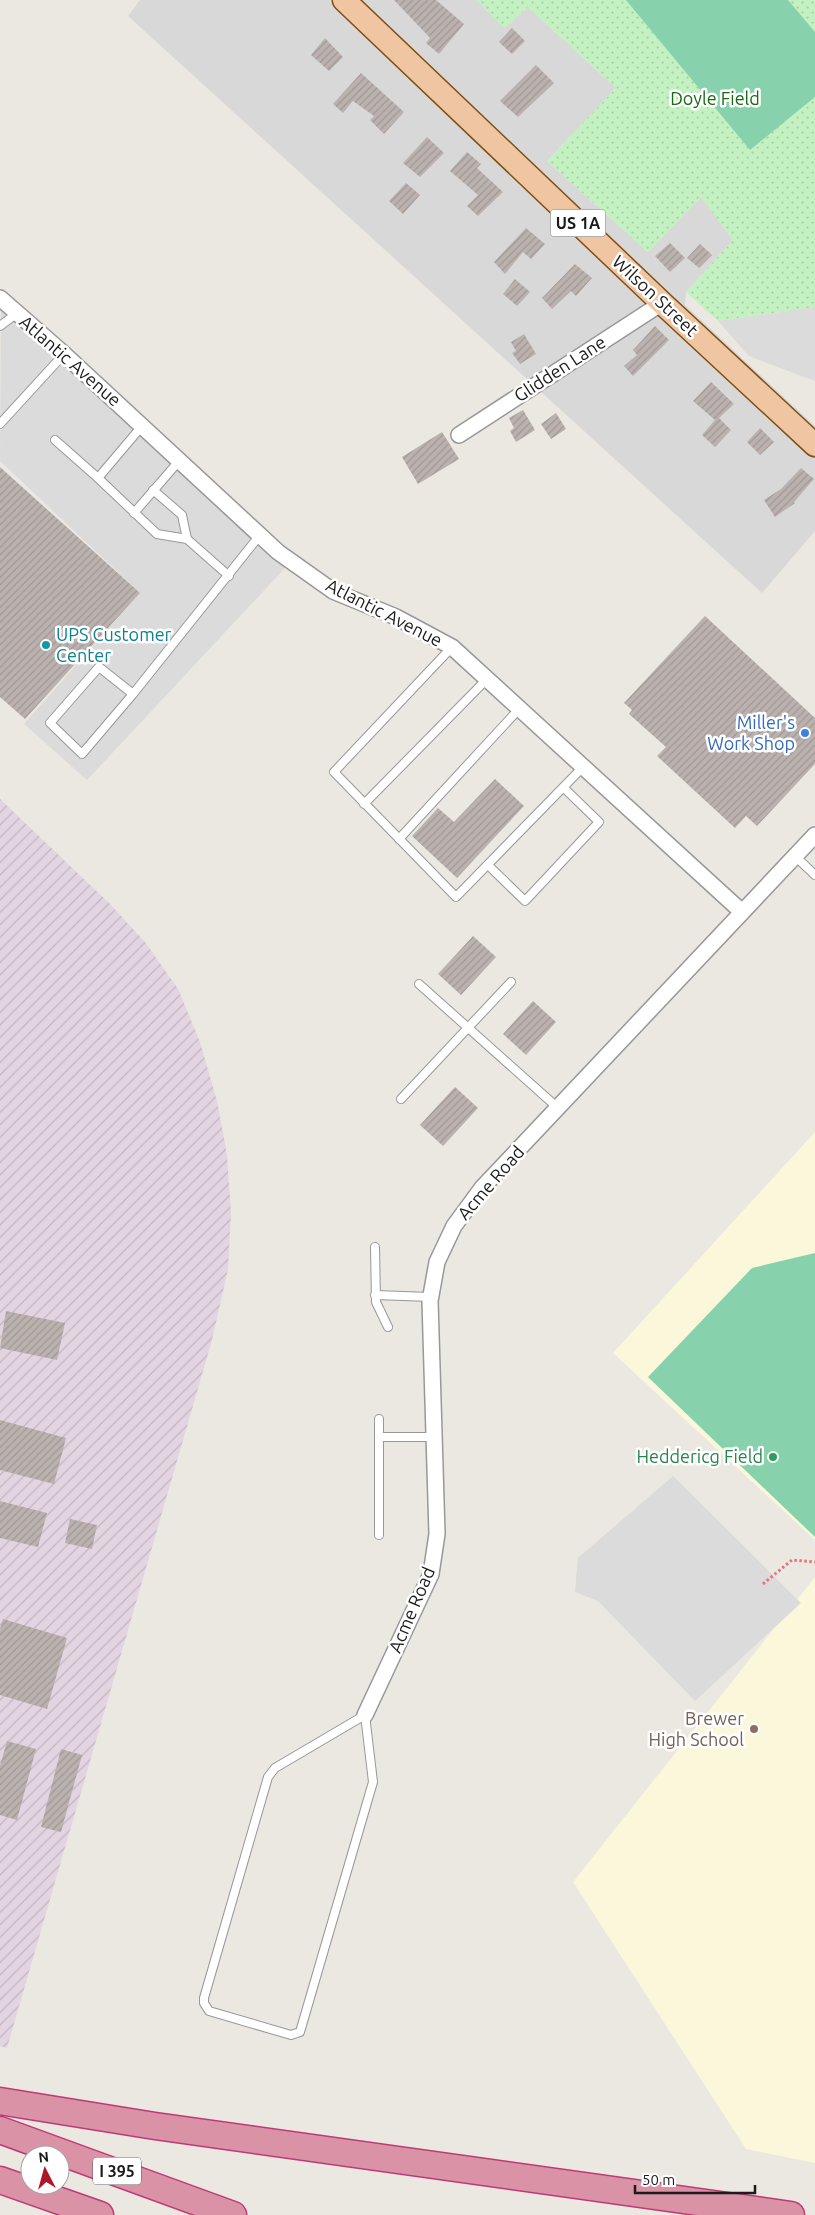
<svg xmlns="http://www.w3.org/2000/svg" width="815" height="2215" font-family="Ubuntu,sans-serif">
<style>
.residential{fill:#d9d8d8}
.industrial{fill:url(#industrial-furrows)}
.education{fill:#faf7db}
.park{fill:url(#park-dots)}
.pitch{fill:#88d1ad}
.parking{fill:#dbdbdb}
.building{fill:url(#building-hatch)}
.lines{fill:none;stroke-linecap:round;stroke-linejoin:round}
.lane-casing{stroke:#989898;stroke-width:10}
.street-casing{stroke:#989898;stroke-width:18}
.primary-casing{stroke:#7f4f12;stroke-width:25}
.highway-casing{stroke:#bf3975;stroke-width:29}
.path{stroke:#e77677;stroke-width:3;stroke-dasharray:2.5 2.5;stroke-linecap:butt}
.lane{stroke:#fff;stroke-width:8}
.street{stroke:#fff;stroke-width:15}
.primary{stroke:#efc5a2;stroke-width:22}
.highway{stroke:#da92a7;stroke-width:26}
.culture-dot{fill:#0f9aa8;stroke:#fff;stroke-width:2}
.shop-dot{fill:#3f7fe0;stroke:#fff;stroke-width:2}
.leisure-dot{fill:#2e9e5b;stroke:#fff;stroke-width:2}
.education-dot{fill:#8d6e63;stroke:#fff;stroke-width:2}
.labels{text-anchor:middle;stroke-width:5;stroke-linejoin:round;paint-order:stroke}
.shield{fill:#fff;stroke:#5f5f5f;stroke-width:1}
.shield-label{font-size:16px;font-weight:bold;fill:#1b1b1b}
.park-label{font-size:18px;fill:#1a6918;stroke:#fff}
.street-label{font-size:18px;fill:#1b1b1b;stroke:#fff}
.culture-label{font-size:18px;fill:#0d838f;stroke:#fff;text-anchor:start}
.shop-label{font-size:18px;fill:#366cbe;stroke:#fff;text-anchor:end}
.leisure-label{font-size:18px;fill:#27864d;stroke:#fff;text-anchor:end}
.education-label{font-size:18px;fill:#785e54;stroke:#fff;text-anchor:end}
</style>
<defs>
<pattern id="industrial-furrows" width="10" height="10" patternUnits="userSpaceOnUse" patternTransform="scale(1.25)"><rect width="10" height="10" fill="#e3d4e2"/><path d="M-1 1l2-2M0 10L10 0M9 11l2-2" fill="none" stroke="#c2b5c1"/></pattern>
<pattern id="park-dots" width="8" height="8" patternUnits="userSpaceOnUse" patternTransform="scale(1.25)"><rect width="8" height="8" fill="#c4f1c2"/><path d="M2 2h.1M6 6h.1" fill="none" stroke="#a8cea6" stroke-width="1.8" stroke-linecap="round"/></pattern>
<pattern id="building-hatch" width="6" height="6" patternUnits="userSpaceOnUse" patternTransform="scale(1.25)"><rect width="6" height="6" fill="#bbb2af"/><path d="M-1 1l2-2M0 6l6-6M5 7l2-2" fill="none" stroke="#a09896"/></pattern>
</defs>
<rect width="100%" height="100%" fill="#ebe7e1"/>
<path class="residential" d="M140,0h337l27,28 24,-21 88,81 -69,73 101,91 53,-55 32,43 -47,52 -1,13 130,121v105l-53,62 -634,-577z"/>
<path class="industrial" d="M0,799l109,104 36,39 33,47 22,53 17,59 10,54 4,57 -3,57 -16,71 -205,708 -7,-2z"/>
<g class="education">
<path d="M815,1132v408l-202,-187z"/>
<path d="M815,1577v586l-69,-14 -173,-267z"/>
</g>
<path class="park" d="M477,0h338v307l-97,14 -32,-29 47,-52 -32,-43 -53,55 -101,-91 69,-73 -88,-81 -24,21z"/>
<g class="pitch">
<path d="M626,0h162l27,32v65l-65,53z"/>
<path d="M815,1253v284l-167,-160 104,-109z"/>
</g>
<g class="parking">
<path d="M1,297l285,270 -199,213 -63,-56 116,-131 -140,-132z"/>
<path d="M815,307v74l-66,-25 -31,-35z"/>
<path d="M673,1476l128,127 -106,98 -97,-100 -23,-9 3,-34z"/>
</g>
<g class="building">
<path d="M394,0h42l28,24 -25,30 -13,-11 4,-5z"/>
<path d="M512,28l13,13 -13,13 -13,-12z"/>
<path d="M325,38l18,19 -14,14 -18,-16z"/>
<path d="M536,65l18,18 -36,34 -18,-16z"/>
<path d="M361,73l43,39 -20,22 -14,-14 4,-4 -21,-15 -10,12 -10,-9z"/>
<path d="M427,137l17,16 -24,24 -17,-14z"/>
<path d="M467,152l14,12 -4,4 26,24 -25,24 -11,-10 11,-11 -28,-24z"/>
<path d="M406,183l14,12 -17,19 -14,-13z"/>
<path d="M526,228l19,16 -14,15 -8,-7 -18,22 -11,-12z"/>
<path d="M670,243l15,15 -15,14 -15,-16z"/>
<path d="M700,244l12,11 -13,13 -12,-10z"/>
<path d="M575,264l17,14 -16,18 -5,-5 -19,18 -10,-11z"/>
<path d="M515,279l15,13 -13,14 -14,-12z"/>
<path d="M655,326l14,14 -36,36 -9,-10 13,-11 -4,-5z"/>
<path d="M524,334l12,20 -16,10 -8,-11 4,-2 -5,-9z"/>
<path d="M711,382l23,22 -15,14 12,12 -16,17 -13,-12 13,-15 -22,-19z"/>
<path d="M523,410l12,20 -19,12 -6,-11 4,-3 -5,-10z"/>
<path d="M556,413l10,16 -15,10 -10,-15z"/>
<path d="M760,428l14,14 -14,13 -13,-13z"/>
<path d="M442,432l17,27 -41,25 -16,-27z"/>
<path d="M0,467l140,126 -115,126 -25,-22z"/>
<path d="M801,468l13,11 -20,23 1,1 -20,14 -11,-17 17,-11z"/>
<path d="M705,616l110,102v46l-58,62 -11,-10 -11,12 -78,-72 9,-9 -37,-33 3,-4 -8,-7z"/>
<path d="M495,779l29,27 -67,72 -45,-42 26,-28 16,14z"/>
<path d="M473,936l23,21 -35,38 -23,-21z"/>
<path d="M533,1001l23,21 -30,33 -23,-21z"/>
<path d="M455,1087l23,21 -35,38 -23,-21z"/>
<path d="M6,1311l59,12 -8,37 -57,-12z"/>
<path d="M0,1420l66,18 -12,46 -54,-14z"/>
<path d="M0,1501l47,12 -9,34 -38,-9z"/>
<path d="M70,1519l27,6 -5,24 -27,-6z"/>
<path d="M3,1619l64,19 -20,71 -47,-14v-66z"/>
<path d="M7,1741l29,8 -19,71 -17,-5v-49z"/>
<path d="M61,1749l21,6 -21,77 -20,-5z"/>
</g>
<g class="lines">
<defs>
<g id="lane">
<path d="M0,326l16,-12"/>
<path d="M0,424l64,-70"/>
<path d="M55,440l43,38 44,-52"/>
<path d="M98,478l59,56 30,5 42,37"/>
<path d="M153,490l29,25 5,24"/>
<path d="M134,513l45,-52"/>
<path d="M452,647l-118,125 122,125 127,-130"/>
<path d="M133,694l-51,60 -32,-31 49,-56 34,27 127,-159"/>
<path d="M364,804l123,-125"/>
<path d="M399,839l120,-130"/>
<path d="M795,856l20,19"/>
<path d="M489,866l36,35 74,-79 -35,-34"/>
<path d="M419,984l139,124"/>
<path d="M401,1099l110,-117"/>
<path d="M375,1247l1,55 12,25"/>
<path d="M375,1295l56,2"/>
<path d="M379,1437h55"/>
<path d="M379,1535v-116"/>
<path d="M365,1715l8,67 -73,250 -9,3 -82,-24 -5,-8v-5l64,-221 7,-9z"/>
</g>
<g id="street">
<path d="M0,298l64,56 214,198 55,39 63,26 56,30 290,265"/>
<path d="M459,435l203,-132"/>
<path d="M365,1715l66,-141 6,-40 -7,-233 7,-39 17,-36 28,-38 333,-353"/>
</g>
<path id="primary" d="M344,0l318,303 153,142"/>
<g id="highway">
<path d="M0,2101l155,25 636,89"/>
<path d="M0,2130l233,85"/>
<path d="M0,2180l100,35"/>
</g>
</defs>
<use href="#lane" class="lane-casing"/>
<use href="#street" class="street-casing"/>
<use href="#primary" class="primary-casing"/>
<use href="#highway" class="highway-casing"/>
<path class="path" d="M763,1584l29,-24 23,2"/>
<use href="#lane" class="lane"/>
<use href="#street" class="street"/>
<use href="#primary" class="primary"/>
<use href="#highway" class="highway"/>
</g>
<circle class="culture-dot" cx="46" cy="645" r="5"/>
<circle class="shop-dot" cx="805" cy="733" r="5"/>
<circle class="leisure-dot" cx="773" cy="1457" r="5"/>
<circle class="education-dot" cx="754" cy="1729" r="5"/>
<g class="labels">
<g class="shield">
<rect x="550.5" y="209.5" width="55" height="27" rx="4"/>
<rect x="93" y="2157.5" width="48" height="27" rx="4"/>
</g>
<g class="shield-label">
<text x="578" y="229">US 1A</text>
<text x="117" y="2177">I 395</text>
</g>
<g class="park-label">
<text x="715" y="105">Doyle Field</text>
</g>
<g class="street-label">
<text transform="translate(655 296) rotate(43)" y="6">Wilson Street</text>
<text transform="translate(70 361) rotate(41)" y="6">Atlantic Avenue</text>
<text transform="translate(560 369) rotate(-33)" y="6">Glidden Lane</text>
<text transform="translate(384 613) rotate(27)" y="6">Atlantic Avenue</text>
<text transform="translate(491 1183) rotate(-49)" y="6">Acme Road</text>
<text transform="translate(412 1610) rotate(-67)" y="6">Acme Road</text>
</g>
<g class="culture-label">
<text x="56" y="641">UPS Customer<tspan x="56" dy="21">Center</tspan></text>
</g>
<g class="shop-label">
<text x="795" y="729">Miller's<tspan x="795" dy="21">Work Shop</tspan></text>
</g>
<g class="leisure-label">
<text x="763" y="1463">Heddericg Field</text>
</g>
<g class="education-label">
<text x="744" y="1725">Brewer<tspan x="744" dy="21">High School</tspan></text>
</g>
</g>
<g transform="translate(45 2170) rotate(354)"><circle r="24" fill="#ffffff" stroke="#a4a4a4"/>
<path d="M0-4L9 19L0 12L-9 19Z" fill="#ad1829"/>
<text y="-8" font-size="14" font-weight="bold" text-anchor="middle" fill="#1b1b1b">N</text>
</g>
<path d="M635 2185v8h120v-8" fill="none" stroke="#1b1b1b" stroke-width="2.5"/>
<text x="642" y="2185" font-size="15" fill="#1b1b1b" stroke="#ffffff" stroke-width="4" paint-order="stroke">50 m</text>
</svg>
